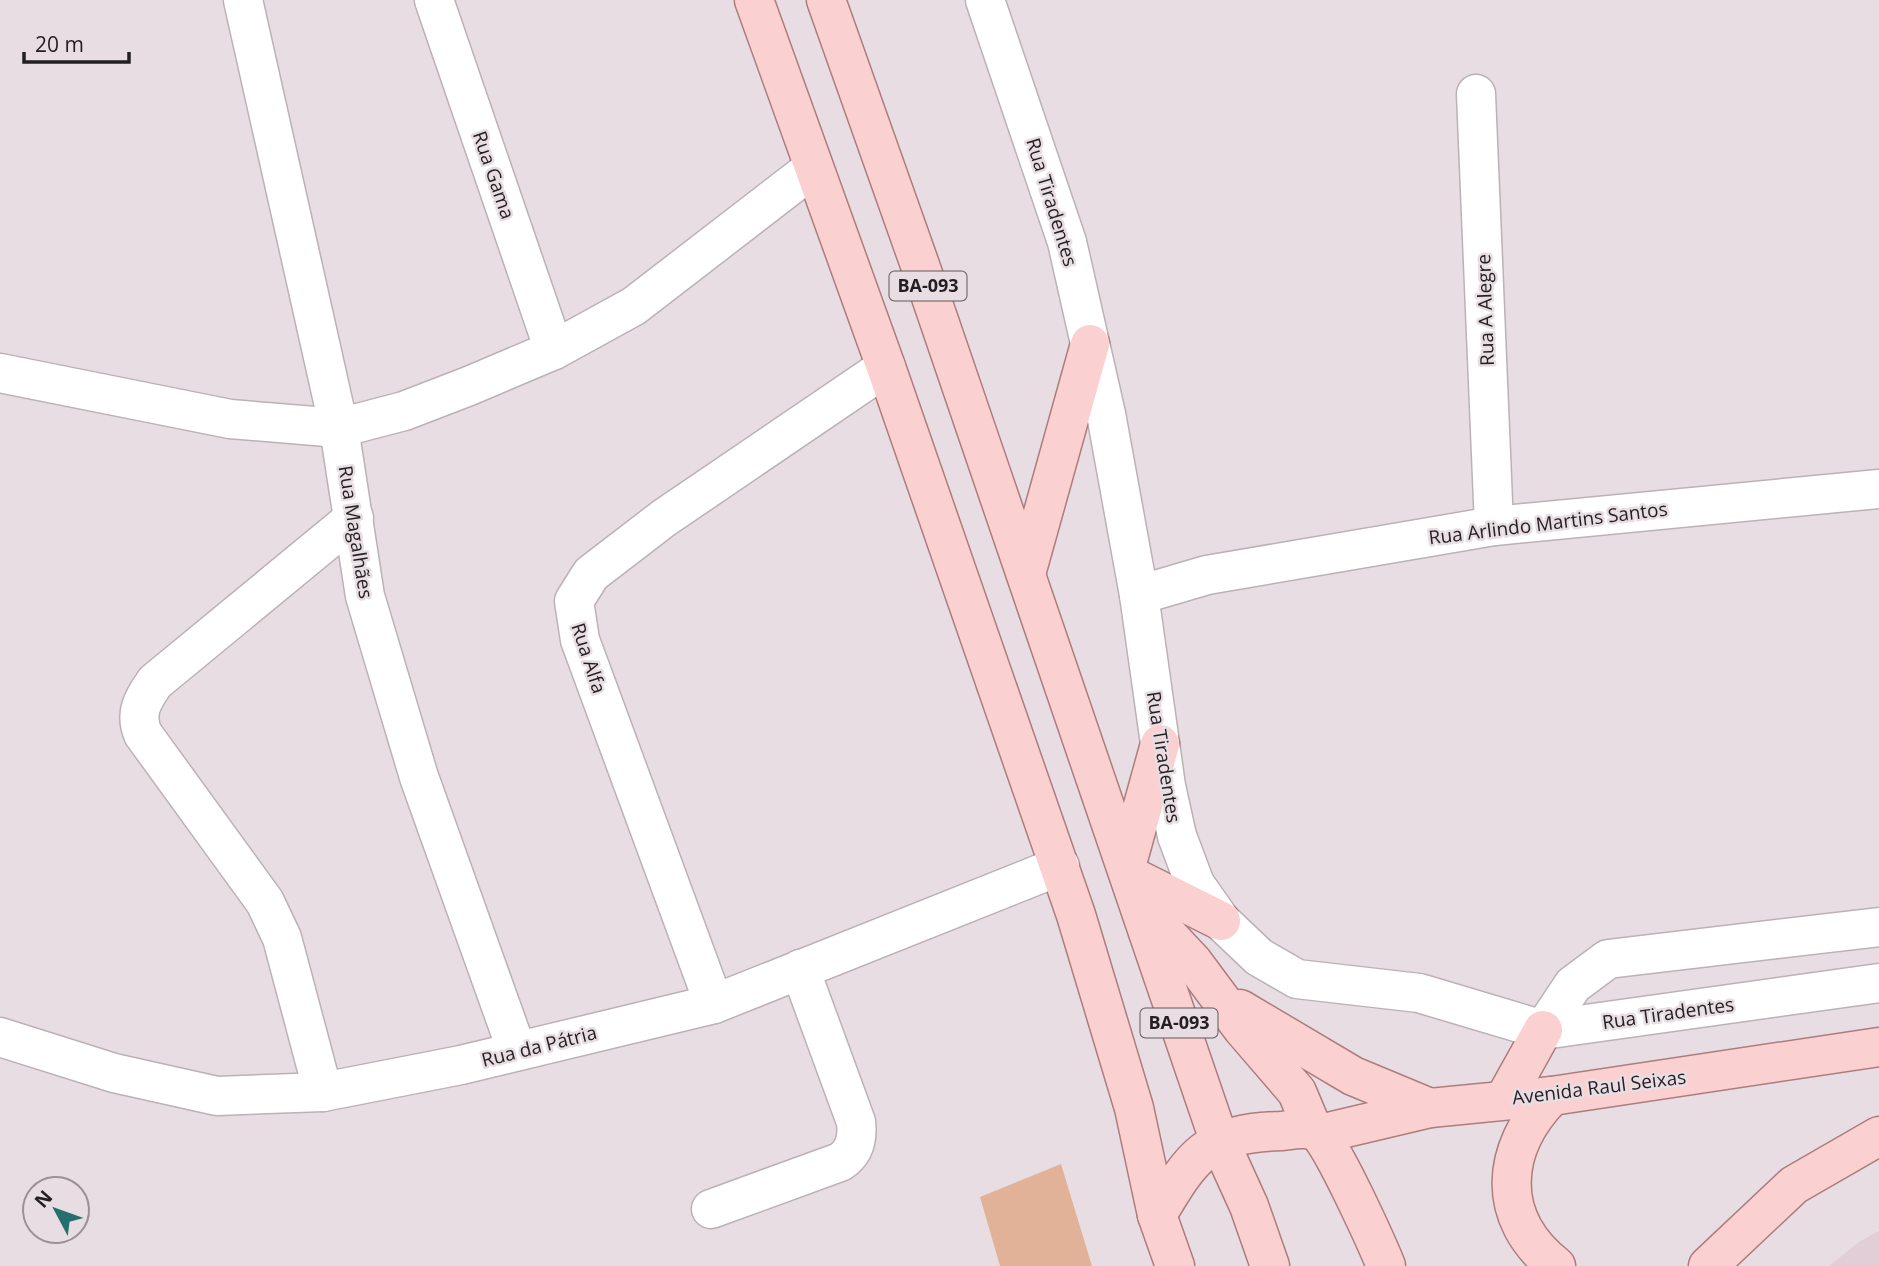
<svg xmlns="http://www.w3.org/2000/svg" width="1879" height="1266" font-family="'Open Sans',sans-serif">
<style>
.built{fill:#e1ced7}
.green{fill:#e2b298}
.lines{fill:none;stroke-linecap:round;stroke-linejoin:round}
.minor-casing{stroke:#bcb1b6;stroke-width:41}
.major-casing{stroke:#ad7d7e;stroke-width:41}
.minor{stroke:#fff;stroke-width:38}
.major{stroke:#fbd0d0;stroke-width:38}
.labels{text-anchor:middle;stroke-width:5;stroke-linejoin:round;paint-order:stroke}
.shield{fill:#e8dde2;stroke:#5e585b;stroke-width:2}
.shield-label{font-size:18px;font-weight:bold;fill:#231f21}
.street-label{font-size:19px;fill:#231f21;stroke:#e8dde2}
</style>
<rect width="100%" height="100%" fill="#e8dde2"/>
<path class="built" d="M1879,1231v35h-50l30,-24z"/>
<path class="green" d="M1061,1164l31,102h-92l-20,-69z"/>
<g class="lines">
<defs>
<g id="minor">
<path d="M243,0l96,428 26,168 54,181 98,274"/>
<path d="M434,0l120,350"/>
<path d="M985,0l82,242 39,172 33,181 27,191 11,50 18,48 26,37 38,36 38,22 122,14 124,37 336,-47"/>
<path d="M1476,94l18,432"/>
<path d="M0,373l230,46 109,9 65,-17 65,-25 85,-36 80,-44 179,-138"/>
<path d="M1139,595l68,-20 287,-49 385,-37"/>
<path d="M714,1004l-134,-364 -6,-39 17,-27 73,-56 222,-151"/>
<path d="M1543,1030l30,-45 35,-26 271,-32"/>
<path d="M0,1037l114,36 103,23 106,-4 138,-27 253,-61 346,-138"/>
<path d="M323,1092l-41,-154 -17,-36 -122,-168c-9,-21 0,-35 12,-52l199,-164"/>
<path d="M711,1209l129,-47c14,-9 18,-23 16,-40l-56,-153"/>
</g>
<g id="major">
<path d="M754,0l132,367 190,548 58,193 23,107 18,51"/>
<path d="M826,0l95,268 298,872 30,66 21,60"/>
<path d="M1026,574l64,-230"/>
<path d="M1126,867l34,-123"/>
<path d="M1129,875l92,46"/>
<path d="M1148,914l45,48 49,66 55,64 16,38"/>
<path d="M1240,1009l113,67 77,32"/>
<path d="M1552,1096c-52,53 -57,122 4,170"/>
<path d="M1504,1100l39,-70"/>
<path d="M1320,1134l110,-26 122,-12 327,-49"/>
<path d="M1157,1215c36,-60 49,-82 124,-84 10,-1 28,-5 37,2 13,9 60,113 68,133"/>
<path d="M1708,1266l86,-81 85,-49"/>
</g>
</defs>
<use href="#minor" class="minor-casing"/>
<use href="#major" class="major-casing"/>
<use href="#minor" class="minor"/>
<use href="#major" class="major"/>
</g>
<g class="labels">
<g class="shield">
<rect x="889.5" y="271.5" width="77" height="29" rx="5"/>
<rect x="1140.5" y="1008.5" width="77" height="29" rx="5"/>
</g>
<g class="shield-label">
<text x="928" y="292">BA-093</text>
<text x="1179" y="1029">BA-093</text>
</g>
<g class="street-label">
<text transform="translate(494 175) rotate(71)" y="7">Rua Gama</text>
<text transform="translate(1052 202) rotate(73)" y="7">Rua Tiradentes</text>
<text transform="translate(1485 310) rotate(-92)" y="7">Rua A Alegre</text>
<text transform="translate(1548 523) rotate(-7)" y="7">Rua Arlindo Martins Santos</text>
<text transform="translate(356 532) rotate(81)" y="7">Rua Magalhães</text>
<text transform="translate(589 658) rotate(72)" y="7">Rua Alfa</text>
<text transform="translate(1164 757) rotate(81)" y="7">Rua Tiradentes</text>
<text transform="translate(1668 1013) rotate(-8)" y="7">Rua Tiradentes</text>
<text transform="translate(539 1046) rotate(-14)" y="7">Rua da Pátria</text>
<text transform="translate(1599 1087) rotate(-7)" y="7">Avenida Raul Seixas</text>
</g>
</g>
<g transform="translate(56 1210) rotate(311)"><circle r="33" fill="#e8dde2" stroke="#999195" stroke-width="2"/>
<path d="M0-5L12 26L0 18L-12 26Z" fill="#25706e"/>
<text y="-10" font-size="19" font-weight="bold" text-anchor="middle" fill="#231f21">N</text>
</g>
<path d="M24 52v10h105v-10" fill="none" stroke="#231f21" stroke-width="3.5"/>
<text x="35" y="52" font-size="21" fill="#231f21" stroke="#e8dde2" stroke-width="5" paint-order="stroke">20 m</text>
</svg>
